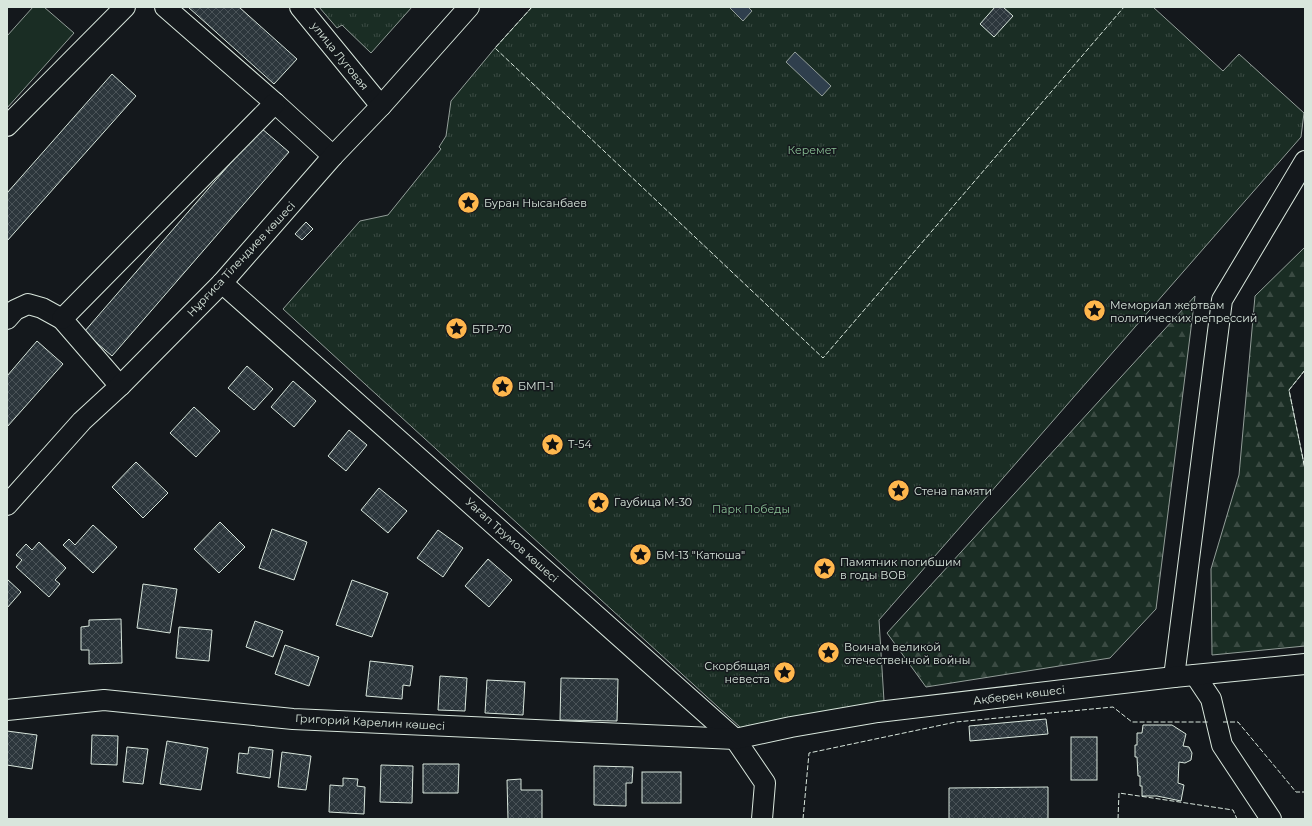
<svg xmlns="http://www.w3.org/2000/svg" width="1312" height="826" font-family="Montserrat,sans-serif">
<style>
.grass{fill:#1a2d24;stroke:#939e99}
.forest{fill:url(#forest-firs);stroke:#939e99}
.park{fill:url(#park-tufts);stroke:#939e99}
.water{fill:#2f3f4d;stroke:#939e99}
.building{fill:url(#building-cross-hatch);stroke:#d8e6dc}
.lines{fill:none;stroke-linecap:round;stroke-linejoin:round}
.minor-casing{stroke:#d8e6dc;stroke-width:22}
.minor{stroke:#14181c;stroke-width:20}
.fence{stroke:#d8e6dc;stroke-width:1;stroke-dasharray:5 2;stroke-linecap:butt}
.labels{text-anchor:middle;stroke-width:3;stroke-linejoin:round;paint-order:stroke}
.street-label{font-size:11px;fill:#d8e6dc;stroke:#14181c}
.park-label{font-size:11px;fill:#8ac095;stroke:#14181c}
.poi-label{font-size:11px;fill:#d8e6dc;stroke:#14181c;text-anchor:start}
</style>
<defs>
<pattern id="forest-firs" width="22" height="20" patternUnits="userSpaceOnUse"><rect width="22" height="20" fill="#1a2d24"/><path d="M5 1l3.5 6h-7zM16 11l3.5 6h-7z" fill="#3b4b43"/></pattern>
<pattern id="park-tufts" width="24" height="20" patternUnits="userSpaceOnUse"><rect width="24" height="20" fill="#1a2d24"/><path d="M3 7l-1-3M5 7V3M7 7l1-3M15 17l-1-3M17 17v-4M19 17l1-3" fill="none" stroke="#3b4b43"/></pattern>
<pattern id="building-cross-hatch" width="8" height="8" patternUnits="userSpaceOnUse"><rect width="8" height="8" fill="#2c363c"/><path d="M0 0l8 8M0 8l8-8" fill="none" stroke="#4a5358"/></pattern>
</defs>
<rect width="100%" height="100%" fill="#14181c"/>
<path class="grass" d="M33,7h11l30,26 -67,75v-72z"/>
<g class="forest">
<path d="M1305,247v123l-16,20 16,79v177l-93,9 -1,-86 28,-94 16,-179z"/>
<path d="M1195,296l-39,313 -46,49 -184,29 -39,-54z"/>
</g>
<g class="park">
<path d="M319,7h93l-41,46 -29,-28 -5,3z"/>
<path d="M532,7h621l70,64 16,-17 65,59 -3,24 -422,483 5,81 -143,27 -458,-419 77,-88 28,-6 53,-66 -2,-2 7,-11 5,-35 44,-53z"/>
</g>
<g class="water">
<path d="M729,7h19l4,4 -9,10z"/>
<path d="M795,52l36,34 -9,10 -36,-34z"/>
</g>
<g class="building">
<path d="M188,7h51l58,52 -23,25z"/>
<path d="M995,7h8l10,9 -19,21 -14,-13z"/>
<path d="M112,74l24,22 -129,145v-48z"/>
<path d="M261,128l28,24 -177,204 -28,-24z"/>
<path d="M306,222l7,7 -11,11 -7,-6z"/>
<path d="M37,341l26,23 -56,63v-51z"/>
<path d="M247,366l26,23 -19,21 -26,-22z"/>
<path d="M293,381l23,20 -22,26 -23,-20z"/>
<path d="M194,407l26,24 -24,26 -26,-24z"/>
<path d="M349,430l18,15 -21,26 -18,-15z"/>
<path d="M136,462l32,31 -25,25 -31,-31z"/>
<path d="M379,488l28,23 -19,22 -27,-23z"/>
<path d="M220,522l25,25 -26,26 -25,-24z"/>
<path d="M93,525l24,22 -24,26 -30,-28 6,-6 6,6z"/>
<path d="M272,529l35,13 -13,38 -35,-12z"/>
<path d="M438,530l25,18 -20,29 -26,-19z"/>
<path d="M39,542l27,26 -11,12 5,4 -11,13 -33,-30 6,-7 -6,-5 10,-11 6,6z"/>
<path d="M488,559l24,21 -23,27 -24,-21z"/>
<path d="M7,579l14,13 -14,16z"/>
<path d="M352,580l36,13 -16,44 -36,-12z"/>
<path d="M143,584l34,5 -7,44 -33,-5z"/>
<path d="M121,619l1,44 -33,1v-14h-8v-23l8,-1v-6z"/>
<path d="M255,621l28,10 -10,26 -27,-10z"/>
<path d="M179,627l33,3 -3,31 -33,-3z"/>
<path d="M285,645l34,12 -10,29 -34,-12z"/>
<path d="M370,661l43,5 -3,20 -7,-1 -1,14 -36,-3z"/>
<path d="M440,676l27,2 -2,33 -27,-1z"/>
<path d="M561,678l57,1 -1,42 -57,-1z"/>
<path d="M487,680l38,2 -2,33 -38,-2z"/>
<path d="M1046,719l2,15 -78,7 -1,-15z"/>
<path d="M1143,725h29l14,9 -3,12 6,1 3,6 -1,7 -6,3 -6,-1 -1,21 6,2 -3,16 -24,-5h-15v-10h-2v-10h-2l-1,-19h-2v-12h2v-12h5z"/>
<path d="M7,731l30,4 -5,34 -25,-4z"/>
<path d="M92,735l26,1 -1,29 -26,-1z"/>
<rect x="1071" y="737" width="26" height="43"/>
<path d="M167,741l41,7 -7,42 -41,-6z"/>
<path d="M127,747l21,2 -5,35 -20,-2z"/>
<path d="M249,747l24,3 -3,28 -33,-5 2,-20 9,1z"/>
<path d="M282,752l29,4 -5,34 -28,-3z"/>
<path d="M423,764h36l-1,29h-35z"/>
<path d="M381,765l32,1 -1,37 -32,-1z"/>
<path d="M594,766l39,1 -1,16h-6v23l-32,-1z"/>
<rect x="642" y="772" width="39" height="31"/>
<path d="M343,778l15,1 -1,7 8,1 -1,27 -35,-2 1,-27 13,1z"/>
<path d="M521,779v11h21v29h-34l-1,-39z"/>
<path d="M1048,787v32h-99v-31z"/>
</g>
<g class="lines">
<defs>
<g id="minor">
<path d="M165,7l110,96 58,53"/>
<path d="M300,7l81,99"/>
<path d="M7,126l118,-119"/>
<path d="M222,283l513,456 30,44 -3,36"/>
<path d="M7,319l8,-9 13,-6 14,4 20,11 58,67"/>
<path d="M62,319l213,-216"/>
<path d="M7,505l75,-84 38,-35 102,-103 111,-127 48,-50 88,-99"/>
<path d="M1195,675l16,24 11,46 49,74"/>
<path d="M1174,677l48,-377 83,-139"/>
<path d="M7,710l97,-10 189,19 442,20 56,-12 87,-15 296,-35 131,-13"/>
</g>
</defs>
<use href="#minor" class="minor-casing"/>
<use href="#minor" class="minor"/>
<g class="fence">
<path d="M532,7l-37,41 328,310 301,-351"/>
<path d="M1305,370l-16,20 16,79"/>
<path d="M1223,722h15l58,70h9"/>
<path d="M803,819l6,-66 147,-31 157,-15 19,15h77"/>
<path d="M1118,819l1,-26 114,17 4,9"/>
</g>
</g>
<defs>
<symbol id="sight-disc" viewBox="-11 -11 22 22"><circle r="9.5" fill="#ffb74d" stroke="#14181c"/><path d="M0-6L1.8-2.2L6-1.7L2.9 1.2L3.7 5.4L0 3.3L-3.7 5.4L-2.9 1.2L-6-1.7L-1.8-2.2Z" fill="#111"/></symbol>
</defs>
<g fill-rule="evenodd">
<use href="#sight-disc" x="456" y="190" width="25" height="25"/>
<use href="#sight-disc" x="1082" y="298" width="25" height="25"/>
<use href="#sight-disc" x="444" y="316" width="25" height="25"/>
<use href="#sight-disc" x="490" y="374" width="25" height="25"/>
<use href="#sight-disc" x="540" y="432" width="25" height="25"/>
<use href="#sight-disc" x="886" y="478" width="25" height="25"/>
<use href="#sight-disc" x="586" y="490" width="25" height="25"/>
<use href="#sight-disc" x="628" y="542" width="25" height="25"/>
<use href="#sight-disc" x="812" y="556" width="25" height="25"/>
<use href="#sight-disc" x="816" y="640" width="25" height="25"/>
<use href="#sight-disc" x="772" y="660" width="25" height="25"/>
</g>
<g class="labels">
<g class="street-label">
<text transform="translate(340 56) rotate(51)" y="4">улица Луговая</text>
<text transform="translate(241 259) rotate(-47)" y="4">Нұрғиса Тілендиев көшесі</text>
<text transform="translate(512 540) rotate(42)" y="4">Уағап Трумов көшесі</text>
<text transform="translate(1019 695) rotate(-7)" y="4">Ақберен көшесі</text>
<text transform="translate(370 722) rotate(3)" y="4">Григорий Карелин көшесі</text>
</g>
<g class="park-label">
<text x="812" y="154">Керемет</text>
<text x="751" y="513">Парк Победы</text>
</g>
<g class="poi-label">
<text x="484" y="207">Буран Нысанбаев</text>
<text x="1110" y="309">Мемориал жертвам<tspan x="1110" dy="13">политических репрессий</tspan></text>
<text x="472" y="333">БТР-70</text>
<text x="518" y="390">БМП-1</text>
<text x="568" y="448">Т-54</text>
<text x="914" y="495">Стена памяти</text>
<text x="614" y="506">Гаубица М-30</text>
<text x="656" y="559">БМ-13 "Катюша"</text>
<text x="840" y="566">Памятник погибшим<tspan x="840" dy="13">в годы ВОВ</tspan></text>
<text x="844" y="651">Воинам великой<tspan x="844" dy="13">отечественной войны</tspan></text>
<text x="770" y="670" text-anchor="end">Скорбящая<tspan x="770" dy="13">невеста</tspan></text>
</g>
</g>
<rect width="1312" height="826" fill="none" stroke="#d8e6dc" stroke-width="16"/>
</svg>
